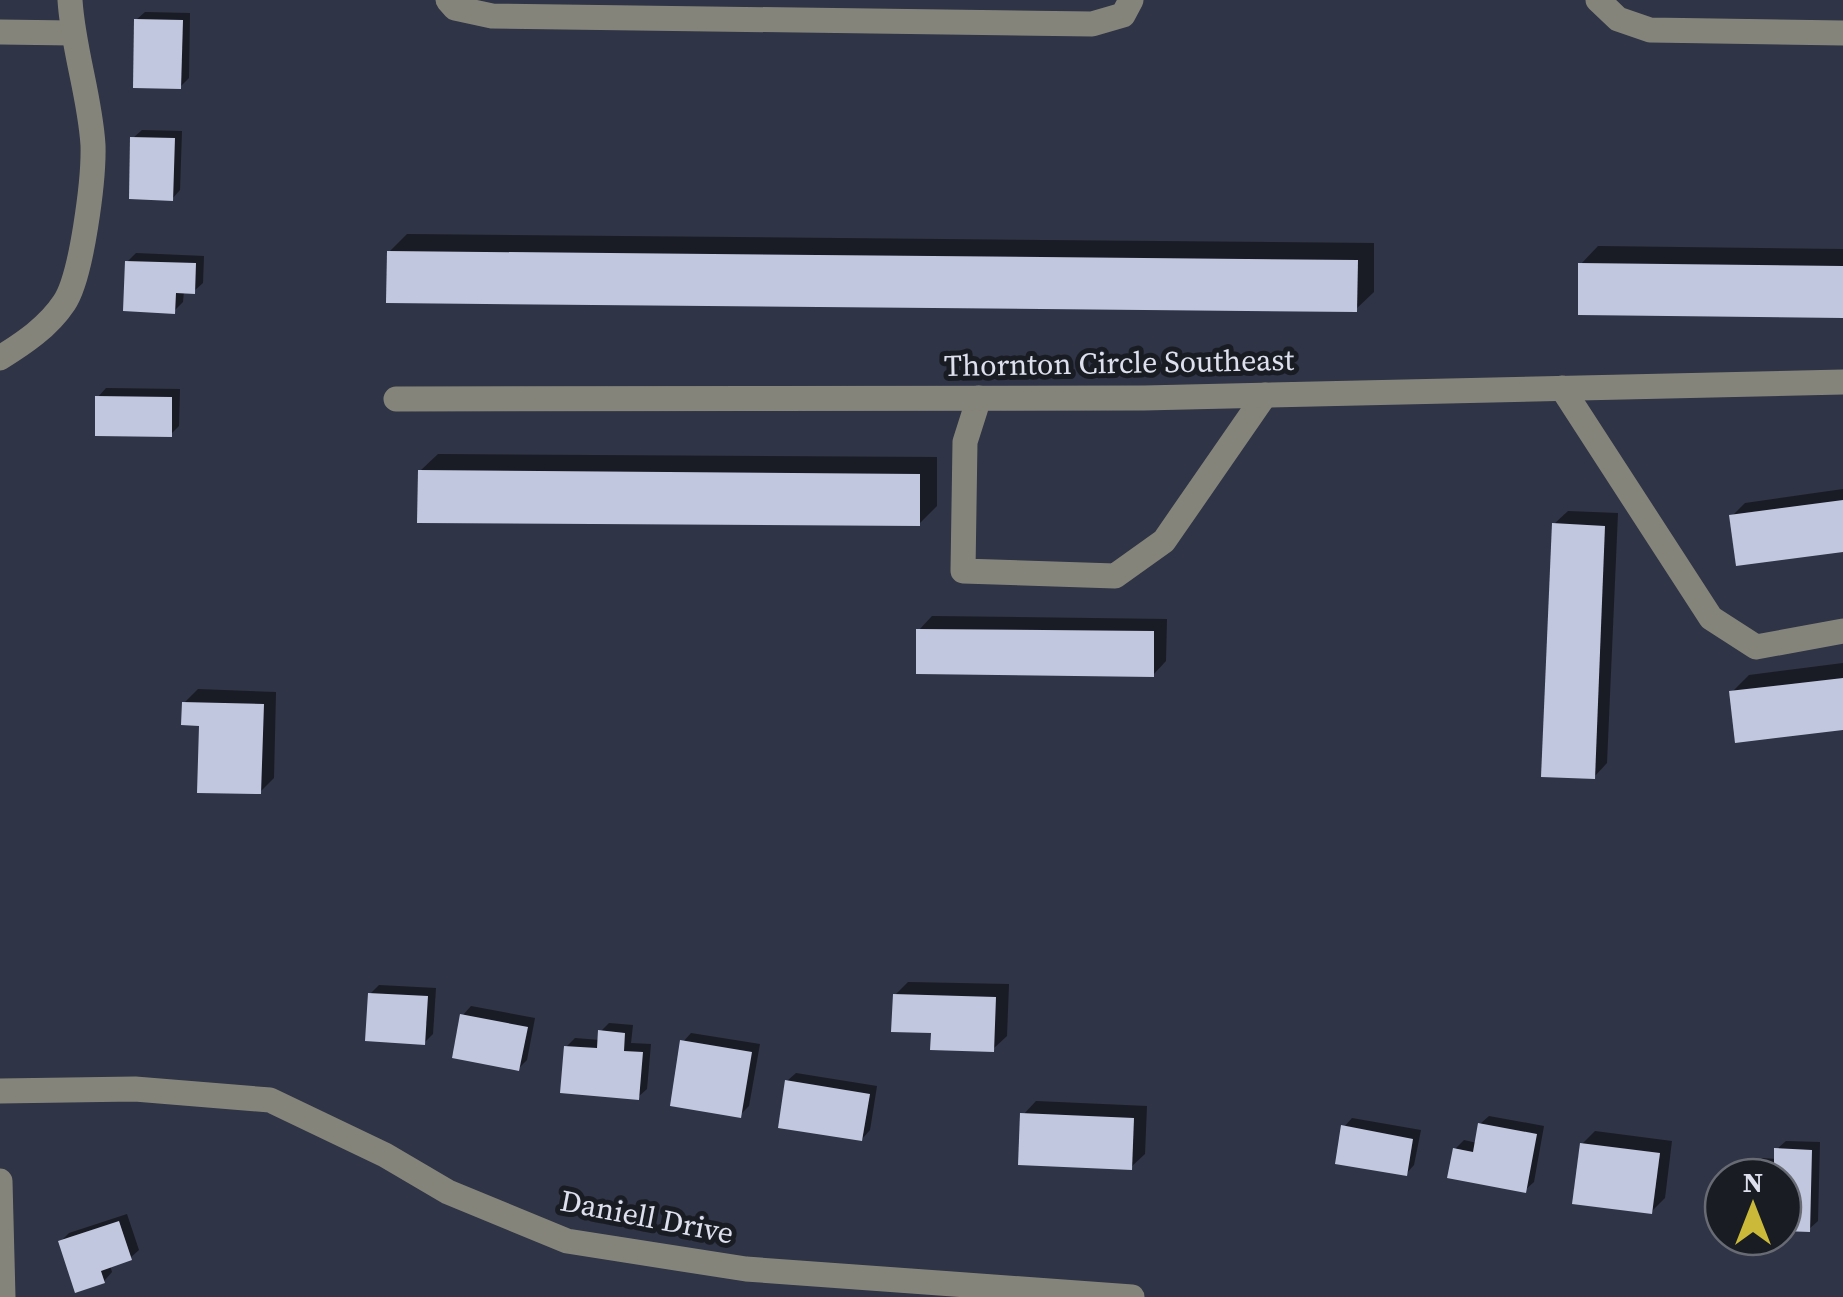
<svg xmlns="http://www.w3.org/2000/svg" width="1843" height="1297" font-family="'Source Serif 4',serif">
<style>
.shadow{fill:#0007}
.building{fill:#c1c7df}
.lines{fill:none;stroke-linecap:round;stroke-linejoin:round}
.minor{stroke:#85847a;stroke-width:25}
.labels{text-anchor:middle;stroke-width:10;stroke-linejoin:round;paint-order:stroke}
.street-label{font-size:30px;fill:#dee1ed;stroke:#1a1c24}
</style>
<rect width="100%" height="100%" fill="#2f3446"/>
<g class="shadow">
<path d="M145,12l45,1 -1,65 -9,9 -44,-67z"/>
<path d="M142,130l40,1 -2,59 -8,9 -39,-61z"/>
<path d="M407,234l967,9v49l-18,17 -967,-57z"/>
<path d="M1598,246l245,3v67l-262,-52z"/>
<path d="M136,253l68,3 -1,27 -9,8h-10l-1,11 -9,9 -47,-49z"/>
<path d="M106,388l74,1 -1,37 -8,8 -73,-37z"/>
<path d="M438,454l499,3v49l-18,18 -499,-53z"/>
<path d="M1843,489v60l-111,-33 13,-13z"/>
<path d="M1568,511l50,2 -11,250 -13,14 -40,-253z"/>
<path d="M932,616l235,3 -1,42 -13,14 -234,-45z"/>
<path d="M1843,663v64l-111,-35 17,-17z"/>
<path d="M198,689l78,3 -2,86 -14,14 -76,-89z"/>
<path d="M908,982l101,2 -2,52 -14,13 -60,-19 -38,-35z"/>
<path d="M379,985l57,3 -3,46 -9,9 -54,-49z"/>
<path d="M471,1006l64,12 -8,42 -9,9 -55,-54z"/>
<path d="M609,1023l24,2 -2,18 20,1 -4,45 -9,8 -72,-50 9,-9 25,2v-8z"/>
<path d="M691,1033l69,11 -11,62 -9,9 -57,-73z"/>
<path d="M796,1073l81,13 -7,44 -8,9 -75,-58z"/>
<path d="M1036,1101l111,5 -2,48 -14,13 -108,-52z"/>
<path d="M1489,1116l55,10 -10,56 -9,8 -70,-41 9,-9 13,3 3,-19z"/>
<path d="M1352,1118l69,12 -7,35 -8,9 -62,-47z"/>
<path d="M1595,1131l77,10 -7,57 -14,14 -69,-68z"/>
<path d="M1786,1141l34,1 -2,79 -9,8h-26v-52l-30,-10 9,-9 15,1v-10z"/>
<path d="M127,1214l12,36 -9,8 -20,7 2,7 -8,9 -43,-40 8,-8z"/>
</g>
<g class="building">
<path d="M134,19l49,1 -2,69 -48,-1z"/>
<path d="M130,137l45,1 -2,63 -44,-2z"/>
<path d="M387,251l971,9 -1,52 -971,-9z"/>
<path d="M125,261l71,2 -1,31 -19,-1 -1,21 -52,-3z"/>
<path d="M1578,263l265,3v52l-265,-3z"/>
<path d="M95,396l77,1v40l-77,-1z"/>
<path d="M418,470l502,4v52l-503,-3z"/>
<path d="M1843,500v52l-107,14 -7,-51z"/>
<path d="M1552,523l53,3 -10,253 -54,-2z"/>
<path d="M916,629l238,2v46l-238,-3z"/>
<path d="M1843,678v52l-108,13 -6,-52z"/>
<path d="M182,702l82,2 -3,90 -64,-1 2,-67 -18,-1z"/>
<path d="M368,993l60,3 -3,49 -60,-4z"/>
<path d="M893,994l103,3 -2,55 -64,-2 1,-17 -40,-1z"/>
<path d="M460,1014l68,13 -9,44 -67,-13z"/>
<path d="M598,1030l27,3 -1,18 19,1 -4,48 -79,-7 4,-47 33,2z"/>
<path d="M680,1040l72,12 -11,66 -71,-12z"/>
<path d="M785,1080l85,14 -8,47 -84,-13z"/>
<path d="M1020,1113l114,5 -2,52 -114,-5z"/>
<path d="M1478,1123l59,11 -11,59 -79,-15 6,-30 20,4z"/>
<path d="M1341,1125l72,14 -6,37 -72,-12z"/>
<path d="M1580,1143l80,10 -8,61 -80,-10z"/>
<path d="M1774,1148l38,2 -2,82 -27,-1v-54h-33l1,-11h23z"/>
<path d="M119,1221l13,39 -31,11 4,12 -30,10 -17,-52z"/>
</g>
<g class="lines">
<g class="minor">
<path d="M448,0l7,8 37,8 600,8 31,-9 8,-15"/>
<path d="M1598,0l20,19 32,11 193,3"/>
<path d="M0,32l72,1"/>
<path d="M0,358c24,-15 48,-31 64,-55 18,-26 30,-125 29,-158 -3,-49 -20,-96 -23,-145"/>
<path d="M1562,388l149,230 45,29 87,-16"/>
<path d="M979,398l-14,44 -2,129 152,5 49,-35 101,-146"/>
<path d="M396,399l748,-1 699,-16"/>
<path d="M0,1091l135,-2 135,11 115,55 63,37 119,49 179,28 386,28"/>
<path d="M0,1181l3,116"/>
</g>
</g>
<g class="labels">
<g class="street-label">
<text transform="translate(1119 363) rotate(-1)" y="10">Thornton Circle Southeast</text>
<text transform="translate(647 1217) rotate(11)" y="10">Daniell Drive</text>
</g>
</g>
<g transform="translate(1753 1207)"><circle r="48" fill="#1a1c24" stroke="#686b74" stroke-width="2.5"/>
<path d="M0-8L18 38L0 25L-18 38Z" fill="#cbba39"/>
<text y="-15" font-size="28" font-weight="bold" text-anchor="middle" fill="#dee1ed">N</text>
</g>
</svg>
